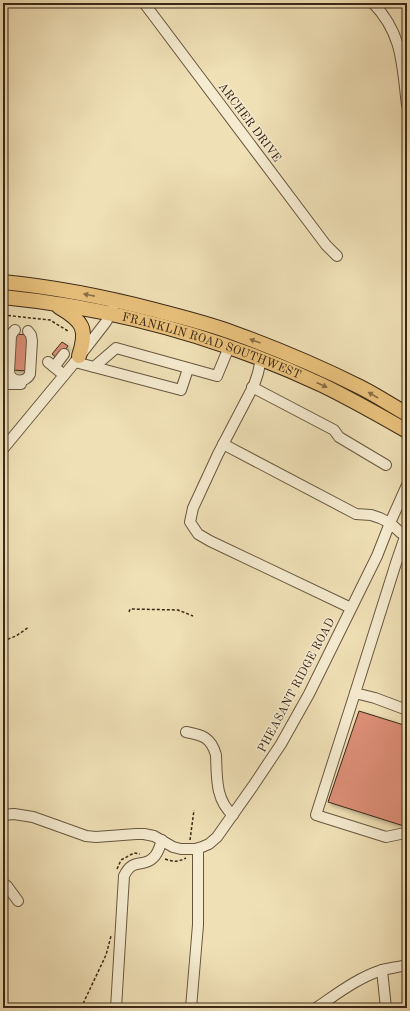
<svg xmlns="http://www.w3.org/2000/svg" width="410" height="1011" font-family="'Old Standard TT',serif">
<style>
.building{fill:#db8e76;stroke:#3b2917;filter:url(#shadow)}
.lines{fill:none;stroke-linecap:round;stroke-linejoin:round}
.minor-casing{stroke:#68573f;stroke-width:12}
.highway-casing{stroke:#3b2917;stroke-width:16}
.path{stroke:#3b2917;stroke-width:1.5;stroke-dasharray:3 2;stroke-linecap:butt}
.minor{stroke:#f5ebd0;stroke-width:10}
.highway{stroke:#e8c07b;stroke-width:14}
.oneway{fill:#896d44}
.labels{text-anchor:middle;stroke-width:3;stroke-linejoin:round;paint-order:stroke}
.street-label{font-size:12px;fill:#3b2917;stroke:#f5ebd0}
</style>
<defs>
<filter id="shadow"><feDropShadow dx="2.5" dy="2.5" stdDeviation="2" flood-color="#0004"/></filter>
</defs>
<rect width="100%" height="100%" fill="#f0e0b6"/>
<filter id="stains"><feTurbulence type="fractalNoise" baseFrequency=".005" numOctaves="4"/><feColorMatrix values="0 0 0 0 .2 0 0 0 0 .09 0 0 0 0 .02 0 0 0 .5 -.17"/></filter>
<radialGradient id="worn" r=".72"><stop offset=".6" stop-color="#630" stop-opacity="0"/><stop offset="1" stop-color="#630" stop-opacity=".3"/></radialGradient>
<g class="building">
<path d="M15,334l14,1 -1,36 -16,-1z"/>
<path d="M62,342l6,4 -10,13 -6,-5z"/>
<path d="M359,711l48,15v101l-79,-25z"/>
</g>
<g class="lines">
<defs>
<g id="minor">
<path d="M144,3l182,242 11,11"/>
<path d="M373,3c30,31 29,62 34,102"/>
<path d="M15,330l-2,2 -2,4 -2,36c2,11 17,11 21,2l2,-33 -1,-6 -3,-4"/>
<path d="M261,359l-3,14 -4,12 -36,69 -25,54 -3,14 8,12 12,7 141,67"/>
<path d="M48,362l16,13"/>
<path d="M75,362l19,5 22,-19 101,28 12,-29"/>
<path d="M54,367l10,-13"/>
<path d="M94,367l87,23 7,-21"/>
<path d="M3,384h18"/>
<path d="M252,387l82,43 5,7 47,28"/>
<path d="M223,444l133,70 15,1 9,3 10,5 11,10 6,2"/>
<path d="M3,449l72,-87 31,-40 7,-13"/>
<path d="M406,534l-10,29 -41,130 20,5 32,12"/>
<path d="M355,693l-39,122 70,22 19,-4h2"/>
<path d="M186,732c16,3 25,5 30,23 1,21 -1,45 17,60"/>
<path d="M3,815l11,-1 19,3 53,19 10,1 40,-3h8l10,2 19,11 8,2h14l7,-2 7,-3 8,-7 36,-51 28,-42 28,-50 68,-138 13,-33 17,-38"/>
<path d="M3,883l4,3 11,15"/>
<path d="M382,970l4,38"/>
<path d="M116,1008l8,-132c9,-19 19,-8 29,-18 5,-4 7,-12 9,-18"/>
<path d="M191,1008l7,-83v-76"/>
<path d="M316,1008c21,-14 41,-30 66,-38 8,-2 17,-3 25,-5"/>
</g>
<g id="highway">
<path d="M3,282c51,5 102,15 152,28 26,7 51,13 76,22 44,16 87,34 129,55 16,8 31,18 47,27"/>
<path id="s1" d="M3,297c110,11 219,41 319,88 29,14 57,30 85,46"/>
<path d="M59,307c24,14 29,22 20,49"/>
</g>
</defs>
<use href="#minor" class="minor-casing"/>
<use href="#highway" class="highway-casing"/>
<g class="path">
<path d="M3,6l2,-3"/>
<path d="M3,315l47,5 18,11"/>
<path d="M129,612l1,-3 48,1 15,6"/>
<path d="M3,641l13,-5 13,-9"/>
<path d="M190,840l4,-30"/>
<path d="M165,859c8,3 13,3 21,-1"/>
<path d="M117,869l4,-9 13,-7 6,1"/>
<path d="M81,1008l25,-53 5,-19"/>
</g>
<use href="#minor" class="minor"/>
<use href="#highway" class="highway"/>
</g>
<defs><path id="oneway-solid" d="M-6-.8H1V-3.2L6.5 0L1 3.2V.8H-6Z"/></defs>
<g class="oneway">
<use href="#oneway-solid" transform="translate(89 295) rotate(-169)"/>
<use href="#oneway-solid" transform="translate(255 341) rotate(-160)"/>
<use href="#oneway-solid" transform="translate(322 385) rotate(25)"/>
<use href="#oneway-solid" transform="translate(373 395) rotate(-150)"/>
</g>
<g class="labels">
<g class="street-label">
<text transform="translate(250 122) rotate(53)" y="4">ARCHER DRIVE</text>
<text dy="4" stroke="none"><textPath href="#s1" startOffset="215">FRANKLIN ROAD SOUTHWEST</textPath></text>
<text transform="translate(296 685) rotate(-62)" y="4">PHEASANT RIDGE ROAD</text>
</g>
</g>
<rect width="410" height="1011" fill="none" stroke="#f0e0b6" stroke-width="16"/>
<rect x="4" y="4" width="402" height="1003" fill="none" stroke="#3b2917" stroke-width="2"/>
<rect x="8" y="8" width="394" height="995" fill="none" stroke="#3b2917"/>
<rect width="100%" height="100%" filter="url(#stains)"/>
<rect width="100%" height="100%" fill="url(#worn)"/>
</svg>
